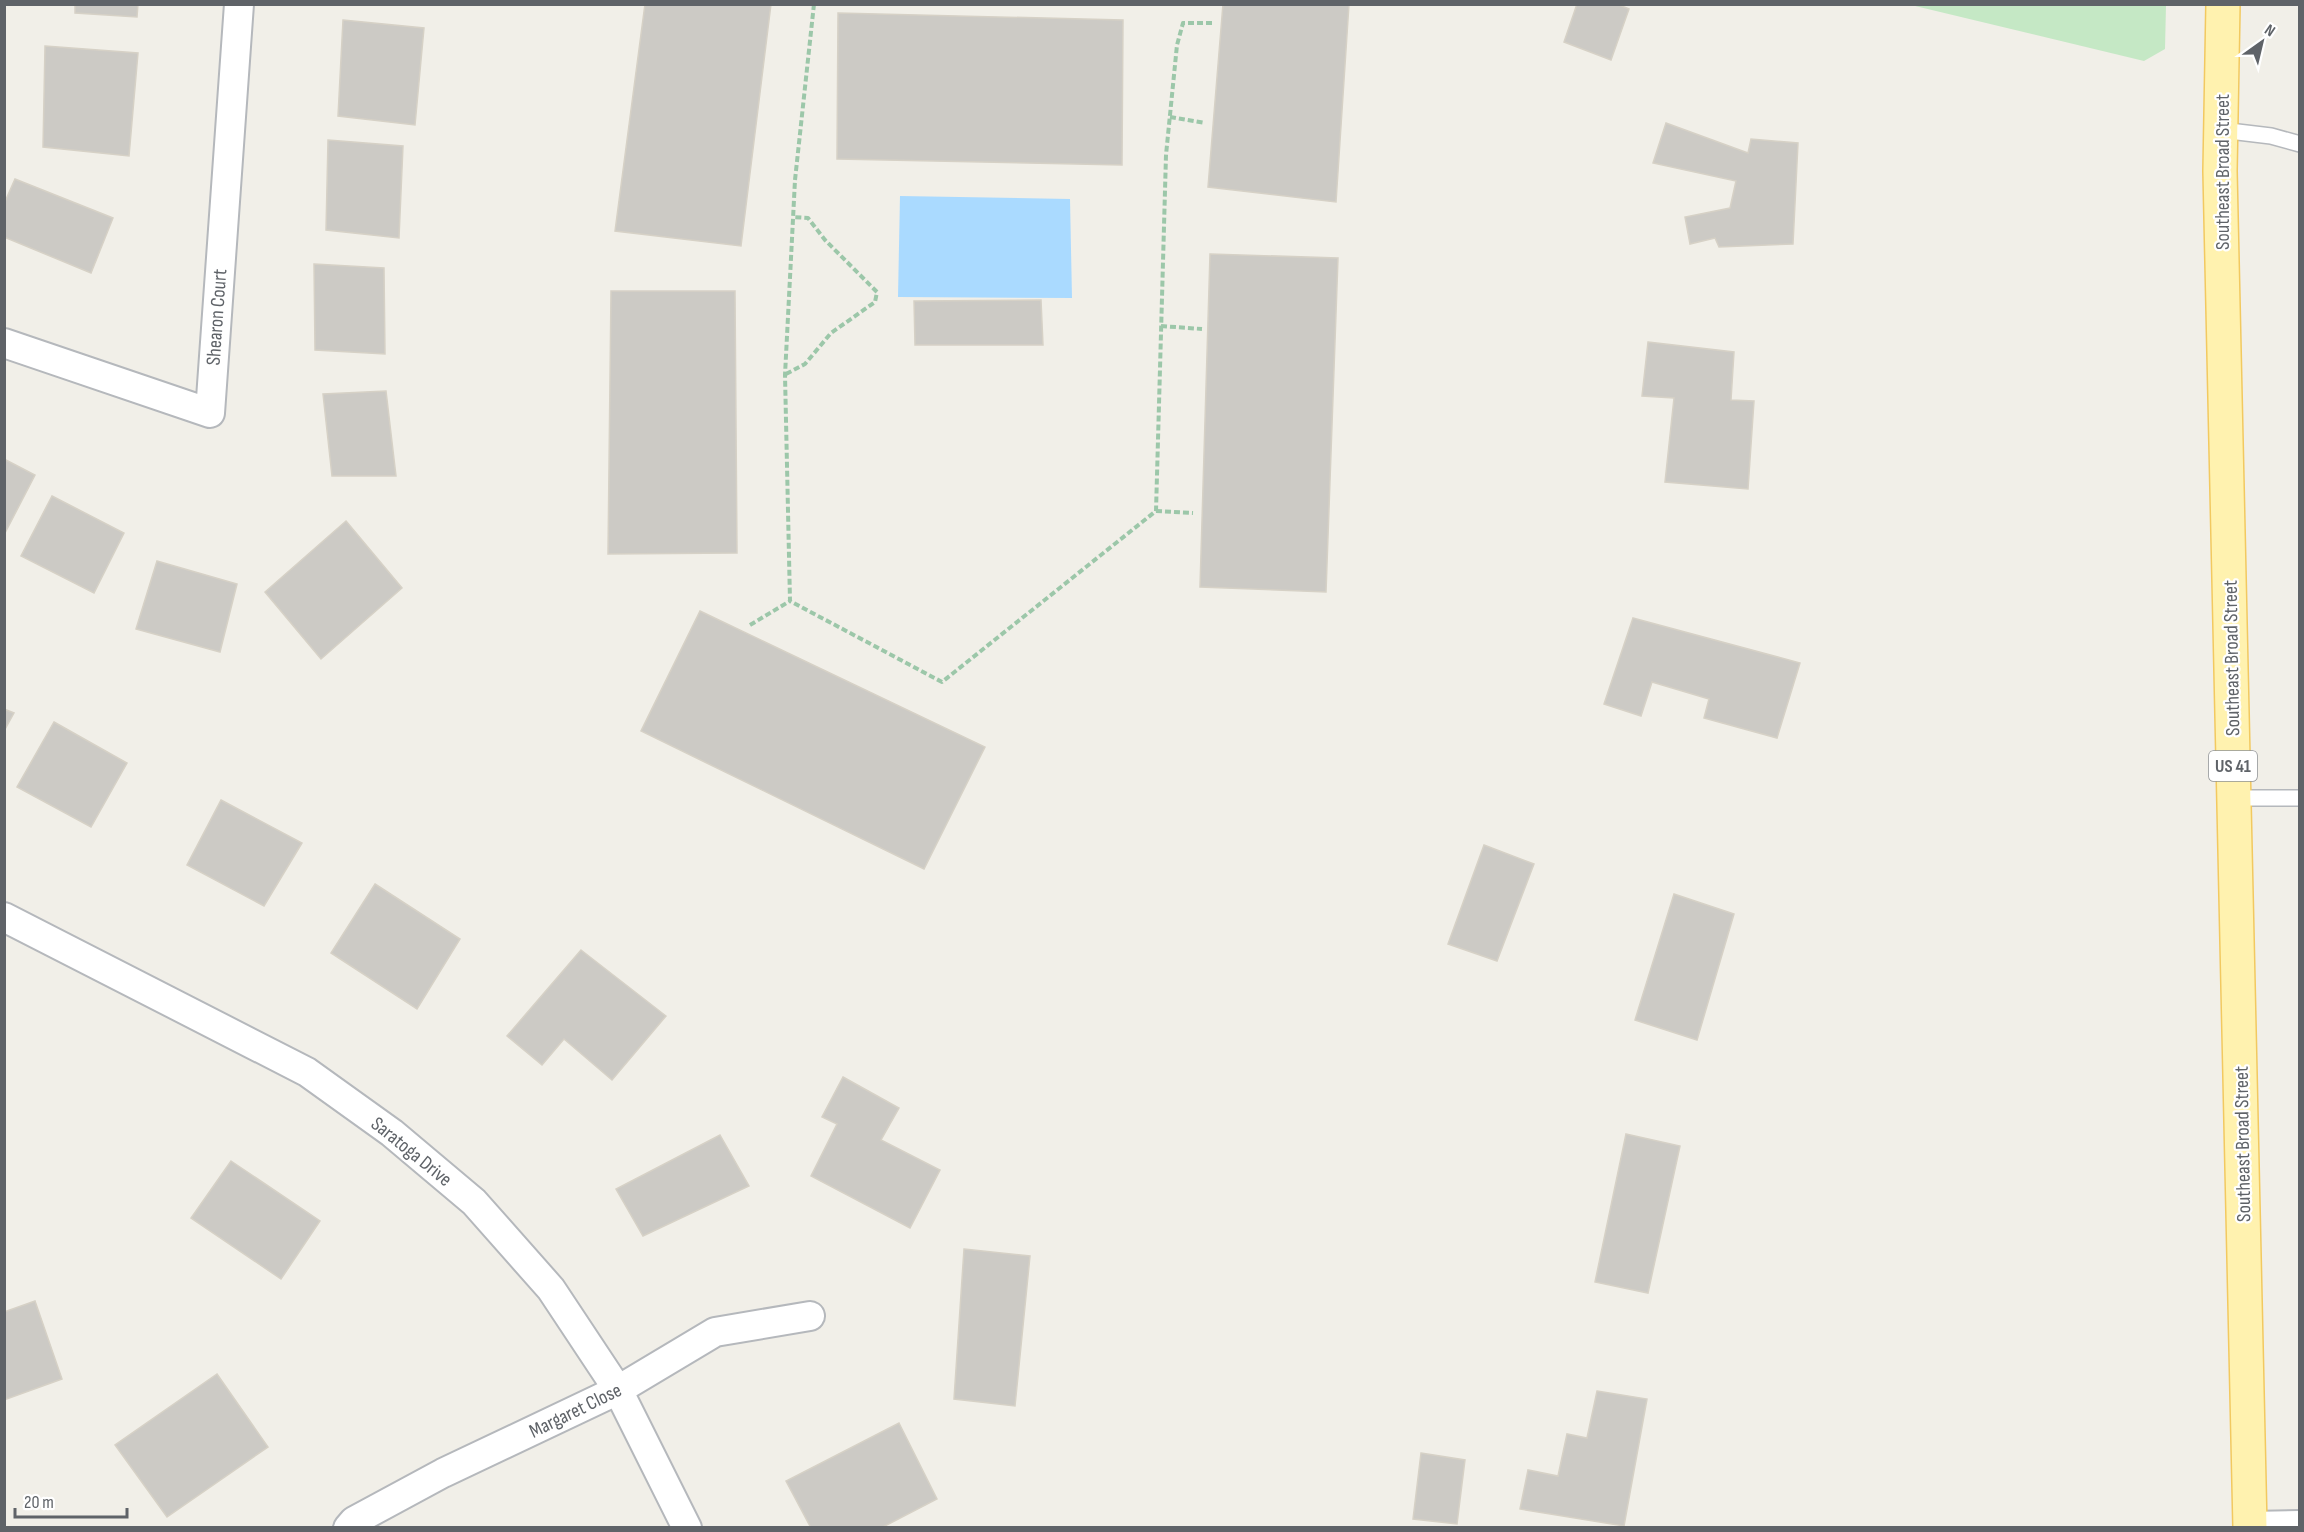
<svg xmlns="http://www.w3.org/2000/svg" width="2304" height="1532" font-family="'Sofia Sans Condensed',sans-serif">
<style>
.green{fill:#c5e8c5}
.water{fill:#aadaff}
.building{fill:#cccac5;stroke:#d6d1c6;stroke-width:1.5}
.lines{fill:none;stroke-linecap:round;stroke-linejoin:round}
.lane-casing{stroke:#b5b8bc;stroke-width:18}
.street-casing{stroke:#b5b8bc;stroke-width:32}
.primary-casing{stroke:#f2c960;stroke-width:36}
.path{stroke:#9cc7a9;stroke-width:4;stroke-dasharray:6 3;stroke-linecap:butt}
.lane{stroke:#fff;stroke-width:15}
.street{stroke:#fff;stroke-width:28}
.primary{stroke:#fff2af;stroke-width:33}
.labels{text-anchor:middle;stroke-width:4.5;stroke-linejoin:round;paint-order:stroke}
.shield{fill:#fff;stroke:#8f9295;stroke-width:1.5}
.shield-label{font-size:18px;font-weight:bold;fill:#5f6368}
.street-label{font-size:20px;fill:#5f6368;stroke:#fff}
</style>
<rect width="100%" height="100%" fill="#f1efe8"/>
<path class="green" d="M1911,5h255l-1,44 -21,12z"/>
<path class="water" d="M900,196l170,3 2,99 -174,-1z"/>
<g class="building">
<path d="M75,4h63l-1,13 -62,-4z"/>
<path d="M645,4h126l-30,242 -126,-15z"/>
<path d="M1223,4h126l-13,198 -128,-15z"/>
<path d="M1577,4h40l12,5 -18,51 -47,-18z"/>
<path d="M838,13l285,7 -1,145 -285,-6z"/>
<path d="M343,20l81,8 -9,97 -77,-9z"/>
<path d="M45,46l93,7 -9,103 -86,-9z"/>
<path d="M1666,123l82,30 3,-14 47,4 -5,101 -74,3 -4,-9 -25,6 -5,-27 45,-9 6,-27 -83,-18z"/>
<path d="M328,140l75,6 -4,92 -73,-8z"/>
<path d="M15,179l98,39 -22,55 -87,-36v-33z"/>
<path d="M1210,254l128,4 -12,334 -126,-5z"/>
<path d="M314,264l70,4 1,86 -70,-4z"/>
<path d="M611,291h124l2,262 -129,1z"/>
<path d="M1041,300l2,45h-128l-1,-44z"/>
<path d="M1648,342l86,10 -3,48 23,1 -6,88 -83,-7 9,-84 -32,-2z"/>
<path d="M386,391l10,85h-64l-9,-82z"/>
<path d="M4,459l31,16 -31,60z"/>
<path d="M52,496l72,37 -30,60 -73,-37z"/>
<path d="M346,521l56,67 -81,71 -56,-67z"/>
<path d="M157,561l80,23 -17,68 -84,-23z"/>
<path d="M700,611l285,136 -61,122 -283,-138z"/>
<path d="M1633,618l167,45 -23,75 -73,-20 5,-19 -57,-17 -11,34 -37,-12z"/>
<path d="M4,709l10,4 -10,18z"/>
<path d="M54,722l73,41 -36,64 -74,-40z"/>
<path d="M221,800l81,43 -38,63 -77,-41z"/>
<path d="M1484,845l50,19 -37,97 -49,-17z"/>
<path d="M375,884l85,55 -43,70 -86,-56z"/>
<path d="M1674,894l60,20 -37,126 -62,-20z"/>
<path d="M581,950l85,66 -54,64 -48,-41 -22,26 -35,-29z"/>
<path d="M843,1077l56,31 -18,32 59,30 -30,58 -99,-52 26,-52 -15,-7z"/>
<path d="M1626,1134l54,12 -32,147 -53,-11z"/>
<path d="M720,1135l29,51 -106,50 -27,-47z"/>
<path d="M231,1161l89,60 -39,58 -90,-61z"/>
<path d="M964,1249l66,7 -15,150 -61,-7z"/>
<path d="M35,1301l27,78 -58,21v-88z"/>
<path d="M217,1374l51,73 -101,70 -52,-72z"/>
<path d="M1597,1391l50,8 -23,127 -104,-17 8,-39 30,6 9,-42 20,4z"/>
<path d="M899,1423l38,76 -56,29h-70l-25,-47z"/>
<path d="M1421,1453l44,7 -8,64 -44,-5z"/>
</g>
<g class="lines">
<defs>
<g id="lane">
<path d="M2221,130l50,6 29,8"/>
<path d="M2234,798h66"/>
</g>
<g id="street">
<path d="M4,343l206,70 29,-409"/>
<path d="M4,917l303,155 85,61 82,69 77,87 67,101 69,138"/>
<path d="M2250,1526l50,-1"/>
<path d="M348,1528l6,-7 89,-48 175,-83 97,-58 95,-16"/>
</g>
<path id="primary" d="M2223,4l-3,167 30,1357"/>
</defs>
<use href="#lane" class="lane-casing"/>
<use href="#street" class="street-casing"/>
<use href="#primary" class="primary-casing"/>
<g class="path">
<path d="M814,4l-19,176 -10,195 5,226 152,81 214,-171 10,-356 11,-110 6,-22h29"/>
<path d="M1170,117l35,6"/>
<path d="M1161,326l41,3"/>
<path d="M786,374l19,-10 26,-31 44,-31 2,-10 -52,-52 -17,-22 -15,-1"/>
<path d="M1156,511l37,2"/>
<path d="M750,625l40,-24"/>
</g>
<use href="#lane" class="lane"/>
<use href="#street" class="street"/>
<use href="#primary" class="primary"/>
</g>
<g class="labels">
<rect class="shield" x="2209" y="751" width="48" height="30" rx="4.5"/>
<g class="shield-label">
<text x="2233" y="772">US 41</text>
</g>
<g class="street-label">
<text transform="translate(2222 172) rotate(-90)" y="7">Southeast Broad Street</text>
<text transform="translate(216 317) rotate(-86)" y="7">Shearon Court</text>
<text transform="translate(2231 658) rotate(-91)" y="7">Southeast Broad Street</text>
<text transform="translate(2242 1144) rotate(-91)" y="7">Southeast Broad Street</text>
<text transform="translate(412 1151) rotate(39)" y="7">Saratoga Drive</text>
<text transform="translate(575 1410) rotate(-26)" y="7">Margaret Close</text>
</g>
</g>
<rect width="2304" height="1532" fill="none" stroke="#5f6368" stroke-width="12"/>
<g transform="translate(2262 42) rotate(34)" stroke="#ffffff" stroke-width="4.5" paint-order="stroke">
<path d="M0-4.5L10 22L0 15L-10 22Z" fill="#5f6368"/>
<text y="-9" font-size="16" font-weight="bold" text-anchor="middle" fill="#5f6368">N</text>
</g>
<path d="M15 1508v9h112v-9" fill="none" stroke="#5f6368" stroke-width="3"/>
<text x="24" y="1508" font-size="18" fill="#5f6368" stroke="#ffffff" stroke-width="4.5" paint-order="stroke">20 m</text>
</svg>
